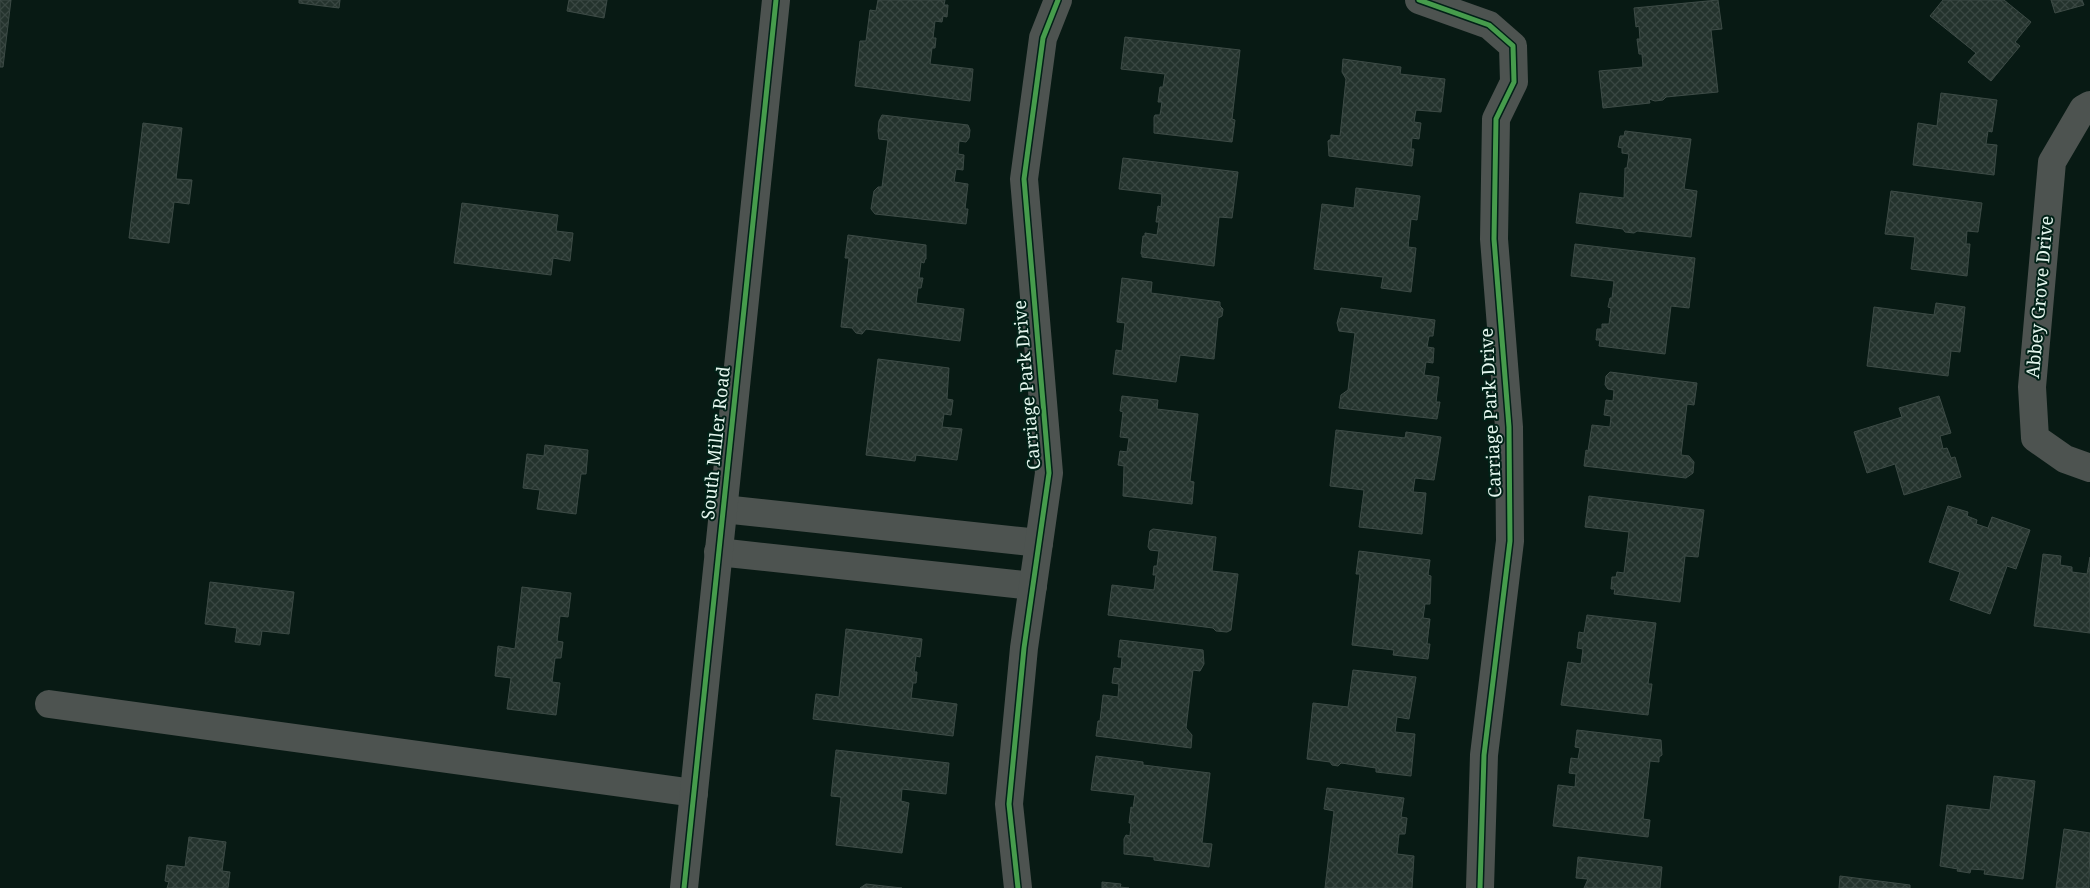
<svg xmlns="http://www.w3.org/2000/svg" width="2090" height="888" font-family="'Noto Serif',serif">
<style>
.building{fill:url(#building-cross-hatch);stroke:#3d4b46}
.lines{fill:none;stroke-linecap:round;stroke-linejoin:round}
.minor{stroke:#4d5350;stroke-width:28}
.cycleway-casing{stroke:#012117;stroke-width:8}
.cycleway{stroke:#469c4c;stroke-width:5}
.labels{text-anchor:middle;stroke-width:4;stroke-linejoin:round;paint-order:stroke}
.street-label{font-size:18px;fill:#e4f6ee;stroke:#012117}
</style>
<defs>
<pattern id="building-cross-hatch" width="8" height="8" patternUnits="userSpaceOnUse" patternTransform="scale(1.25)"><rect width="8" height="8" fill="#24332d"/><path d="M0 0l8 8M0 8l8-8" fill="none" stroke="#394742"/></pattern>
</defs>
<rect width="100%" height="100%" fill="#081a14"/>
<g class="building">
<path d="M0,0h11l-8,67h-3z"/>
<path d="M299,0h41l-1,8 -40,-5z"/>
<path d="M569,0h38l-3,18 -37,-7z"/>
<path d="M878,0h67l-1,5h4l-1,12 -4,-1 -1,6 -7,-1 -2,17h3l-1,10h-3l-2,16 43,5 -3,32 -115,-15 5,-45h6l4,-31 6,1z"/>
<path d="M1718,0l4,29 -11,1 7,62 -52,5 -3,3 -8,1 -6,-2 1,4 -47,5 -4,-37 44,-4 -1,-13h-3l-2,-15h3l-1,-13 -3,1 -2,-19z"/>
<path d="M1943,0h61l27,22 -16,20 5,4 -29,35 -23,-19 8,-9 -46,-37z"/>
<path d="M2051,0h31l2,5 -29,8z"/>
<path d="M1125,37l115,13 -8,69 3,1 -3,22 -78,-9v-16l1,-2h5l2,-13h-4l2,-15h3l2,-13 -44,-5z"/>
<path d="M1343,59l58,8 -1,7 45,5 -4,33 -25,-2 -2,12 7,1 -2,16 -7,-1 -1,11h3l-2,17 -83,-10 -1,-15 3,-2v-4l9,1 6,-57 -4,-7z"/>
<path d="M1941,93l56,7 -5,32 -4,-1 -2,13 11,1 -3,30 -81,-10 5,-42 19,3z"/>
<path d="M882,115l86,10 2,5 -1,8 -3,4 -7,-1 -1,13 6,1 -1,15 -7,-1 -2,13 14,2 -3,25h3l-2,15 -91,-10 -4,-5 3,-18 4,-4h4l6,-47 -9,-1 -1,-8 1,-10z"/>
<path d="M143,123l39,5 -6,51 16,1 -3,24 -15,-2 -5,41 -40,-5z"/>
<path d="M1625,131l66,8 -7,50 13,2 -6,46 -54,-6 -3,2 -9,-1 -2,-3 -47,-6 4,-30 44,5 1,-30h2l2,-14 -7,-1v-5l-4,-1 2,-11h4z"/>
<path d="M1123,158l115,14 -6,46 -13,-1 -5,49 -72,-9v-3h-1l2,-18h2v-3l12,2 2,-13h-3l2,-16 3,1 1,-13 -43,-5z"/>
<path d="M1356,188l64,8 -3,24 -6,-1 -3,28 8,1 -5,44 -30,-4 2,-11 -69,-8 8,-65 32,4z"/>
<path d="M1891,191l91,12 -4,29 -11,-1 -1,13h4l-3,32 -56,-7 4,-32 -30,-3z"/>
<path d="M462,203l96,12 -2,16 17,2 -3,28 -17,-3 -2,17 -97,-12z"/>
<path d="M848,235l78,10v14h-1l-1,4 -3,-1 -2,16h4l-2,10h-3l-2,15 48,6 -4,32 -94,-12 -4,5 -6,-1 -4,-5 -11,-1 8,-69h-4z"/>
<path d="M1575,244l120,14 -6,50 -18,-2 -6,48 -66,-8 1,-6h-4l1,-11h5v-5h7l2,-16 -3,-1 2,-9h2l2,-17 -43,-5z"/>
<path d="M1122,278l30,4 -1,11 69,9v4l3,3 -1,7 -4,2 -4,41 -34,-4 -4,27 -63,-8 3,-24 6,1 3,-28 -8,-1z"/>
<path d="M1936,303l29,4 -5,45 -9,-1 -3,25 -81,-10 7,-59 60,8z"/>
<path d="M1341,308l94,12 -2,16h-4l-2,11 7,1 -1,15 -7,-1 -2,13 15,2 -3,25h4l-3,17 -98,-11 2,-13 7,-5 7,-57 -16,-2 -2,-8z"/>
<path d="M878,359l71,9 -2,31 6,1 -2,15 -7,-1 -2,13 20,2 -5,31 -41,-5 -1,6 -49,-6z"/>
<path d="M1610,372l87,11 -3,22 -7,-1 -6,51 8,1 5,6 -1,11 -7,5 -102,-12 2,-16 2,1 4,-26 18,2 1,-11 -7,-1 2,-15 7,1 1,-11 -6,-1 -3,-4 1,-9z"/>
<path d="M1122,396l36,4 -1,9 41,5 -8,67 4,1 -2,22 -69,-8 1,-30 -6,-1 2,-14 7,1 2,-14 -9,-1 3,-25 -3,-1z"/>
<path d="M1939,396l12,37 -11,3 3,13 4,-1 4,10 4,-1 6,20 -57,18 -9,-31 -28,9 -13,-41 48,-15 -3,-9z"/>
<path d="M1336,430l69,8 1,-6 35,5 -7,43 -19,-2 -2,14 13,1 -4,41 -63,-7 5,-37 -34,-4z"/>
<path d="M545,445l43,5 -2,24h-5l-5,40 -39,-5 3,-19 -17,-2 4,-34 17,2z"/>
<path d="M1589,496l115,14 -6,47 -13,-1 -5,46 -66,-8 1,-5h-4l1,-12h4l1,-5 7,1 5,-41 -44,-5z"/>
<path d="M1948,506l20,6 -1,4 10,4 -1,4 12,4 4,-11 38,13 -14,39 -9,-3 -17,48 -40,-14 10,-28 -31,-10z"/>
<path d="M1153,529l63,8 -4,34 26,3 -7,56 -4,2 -11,-1 -3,-3 -105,-13 4,-30 42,5 2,-15h-3l1,-9h3l2,-15 -9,-1 -2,-3 2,-16z"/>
<path d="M1359,551l71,9 -2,15 3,1 -1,28h-5l-2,14 7,1 -3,25h3l-2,15 -35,-4 1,-5 -42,-5 8,-71h-4z"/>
<path d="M2043,554l18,2 -1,9 12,2v5l15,2 3,-17v76l-56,-7z"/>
<path d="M210,582l84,10 -5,42 -27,-3 -2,14 -25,-3 2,-14 -32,-4z"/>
<path d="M522,587l49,6 -3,24 -8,-1 -3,25 6,1 -2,16h-6l-3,24 8,1 -4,32 -49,-6 4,-31 -16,-2 3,-30 17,3z"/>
<path d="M1587,615l69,8 -8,61h4l-4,31 -87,-10 7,-43 13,2 2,-15 -6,-1 2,-16 5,1z"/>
<path d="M846,629l76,10 -2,18 -4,-1 -2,16h3l-1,11h-3l-2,15 46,6 -4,32 -140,-17 3,-25 23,3z"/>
<path d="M1120,640l83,10 1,14 -4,7 -7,-1 -7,58 6,7 -1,13 -95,-12 2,-15h2l3,-26 15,2 1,-13 -7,-1 2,-15 7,1 1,-12h-4z"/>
<path d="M1353,670l63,7 -7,42 -12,-2 -2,15 20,2 -4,42 -35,-4v-4l-35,-5 -3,3 -6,-1 -2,-3 -23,-3 6,-56 35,4z"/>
<path d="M1577,730l84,10 1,15 -3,2v5l-9,-1 -7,58 7,1 -2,17 -95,-11 5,-41 17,2 1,-13 -7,-1 2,-15 7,1 2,-11 -5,-1z"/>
<path d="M836,750l113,13 -3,31 -44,-5 -1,12 8,2 -7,50 -66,-8 5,-48 -10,-1z"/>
<path d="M1096,756l47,6v3l67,8 -8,70 10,1 -3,23 -55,-7v-3l-30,-3v-15l2,-4 4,1 1,-13h-2l2,-16 2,1 2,-13 -44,-5z"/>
<path d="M1994,776l41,5 -12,98 -39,-5 1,-4 -14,-1 -1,4 -13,-2 1,-2 -18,-3 7,-61 43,5z"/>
<path d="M1327,788l77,10 -3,19 6,1 -2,16h-6l-2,20 17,2 -2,32h-87l9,-77 -10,-2z"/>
<path d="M2064,829l26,4 -1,55h-33z"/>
<path d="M189,837l37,5 -4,29 8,1 -2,16h-61l2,-6 -4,-1 2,-16 18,2z"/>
<path d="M1578,857l84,10 -2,21h-76l4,-9 -12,-1z"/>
<path d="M1840,876l70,9v3h-71z"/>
<path d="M1102,882l19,2 -1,3 9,1h-27z"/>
<path d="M866,884l36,4h-42z"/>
</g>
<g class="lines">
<g class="minor">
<path d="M1419,0l70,25 24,21 1,36 -18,37 -2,120 15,188 1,114 -26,214 -4,133"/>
<path d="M2090,105l-7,4 -31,53 -20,225 3,51 30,21 25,9"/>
<path d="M723,509l316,34"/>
<path d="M718,552l315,34"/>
<path d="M49,704l645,89"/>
<path d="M684,888l92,-888"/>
<path d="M1018,888l-9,-84 15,-156 25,-175 -25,-294 19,-141 15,-38"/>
</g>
<defs>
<g id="cycleway">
<path d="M1419,0l70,25 24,21 1,36 -18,37 -2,120 15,188 1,114 -26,214 -4,133"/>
<path d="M684,888l92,-888"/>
<path d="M1018,888l-9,-84 15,-156 25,-175 -25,-294 19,-141 15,-38"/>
</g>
</defs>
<use href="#cycleway" class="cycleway-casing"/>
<use href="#cycleway" class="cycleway"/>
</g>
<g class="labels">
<g class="street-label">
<text transform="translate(2040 297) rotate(-85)" y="6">Abbey Grove Drive</text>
<text transform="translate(1027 385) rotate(-95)" y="6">Carriage Park Drive</text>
<text transform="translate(1491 413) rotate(-93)" y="6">Carriage Park Drive</text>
<text transform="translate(716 443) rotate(-84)" y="6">South Miller Road</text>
</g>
</g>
</svg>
